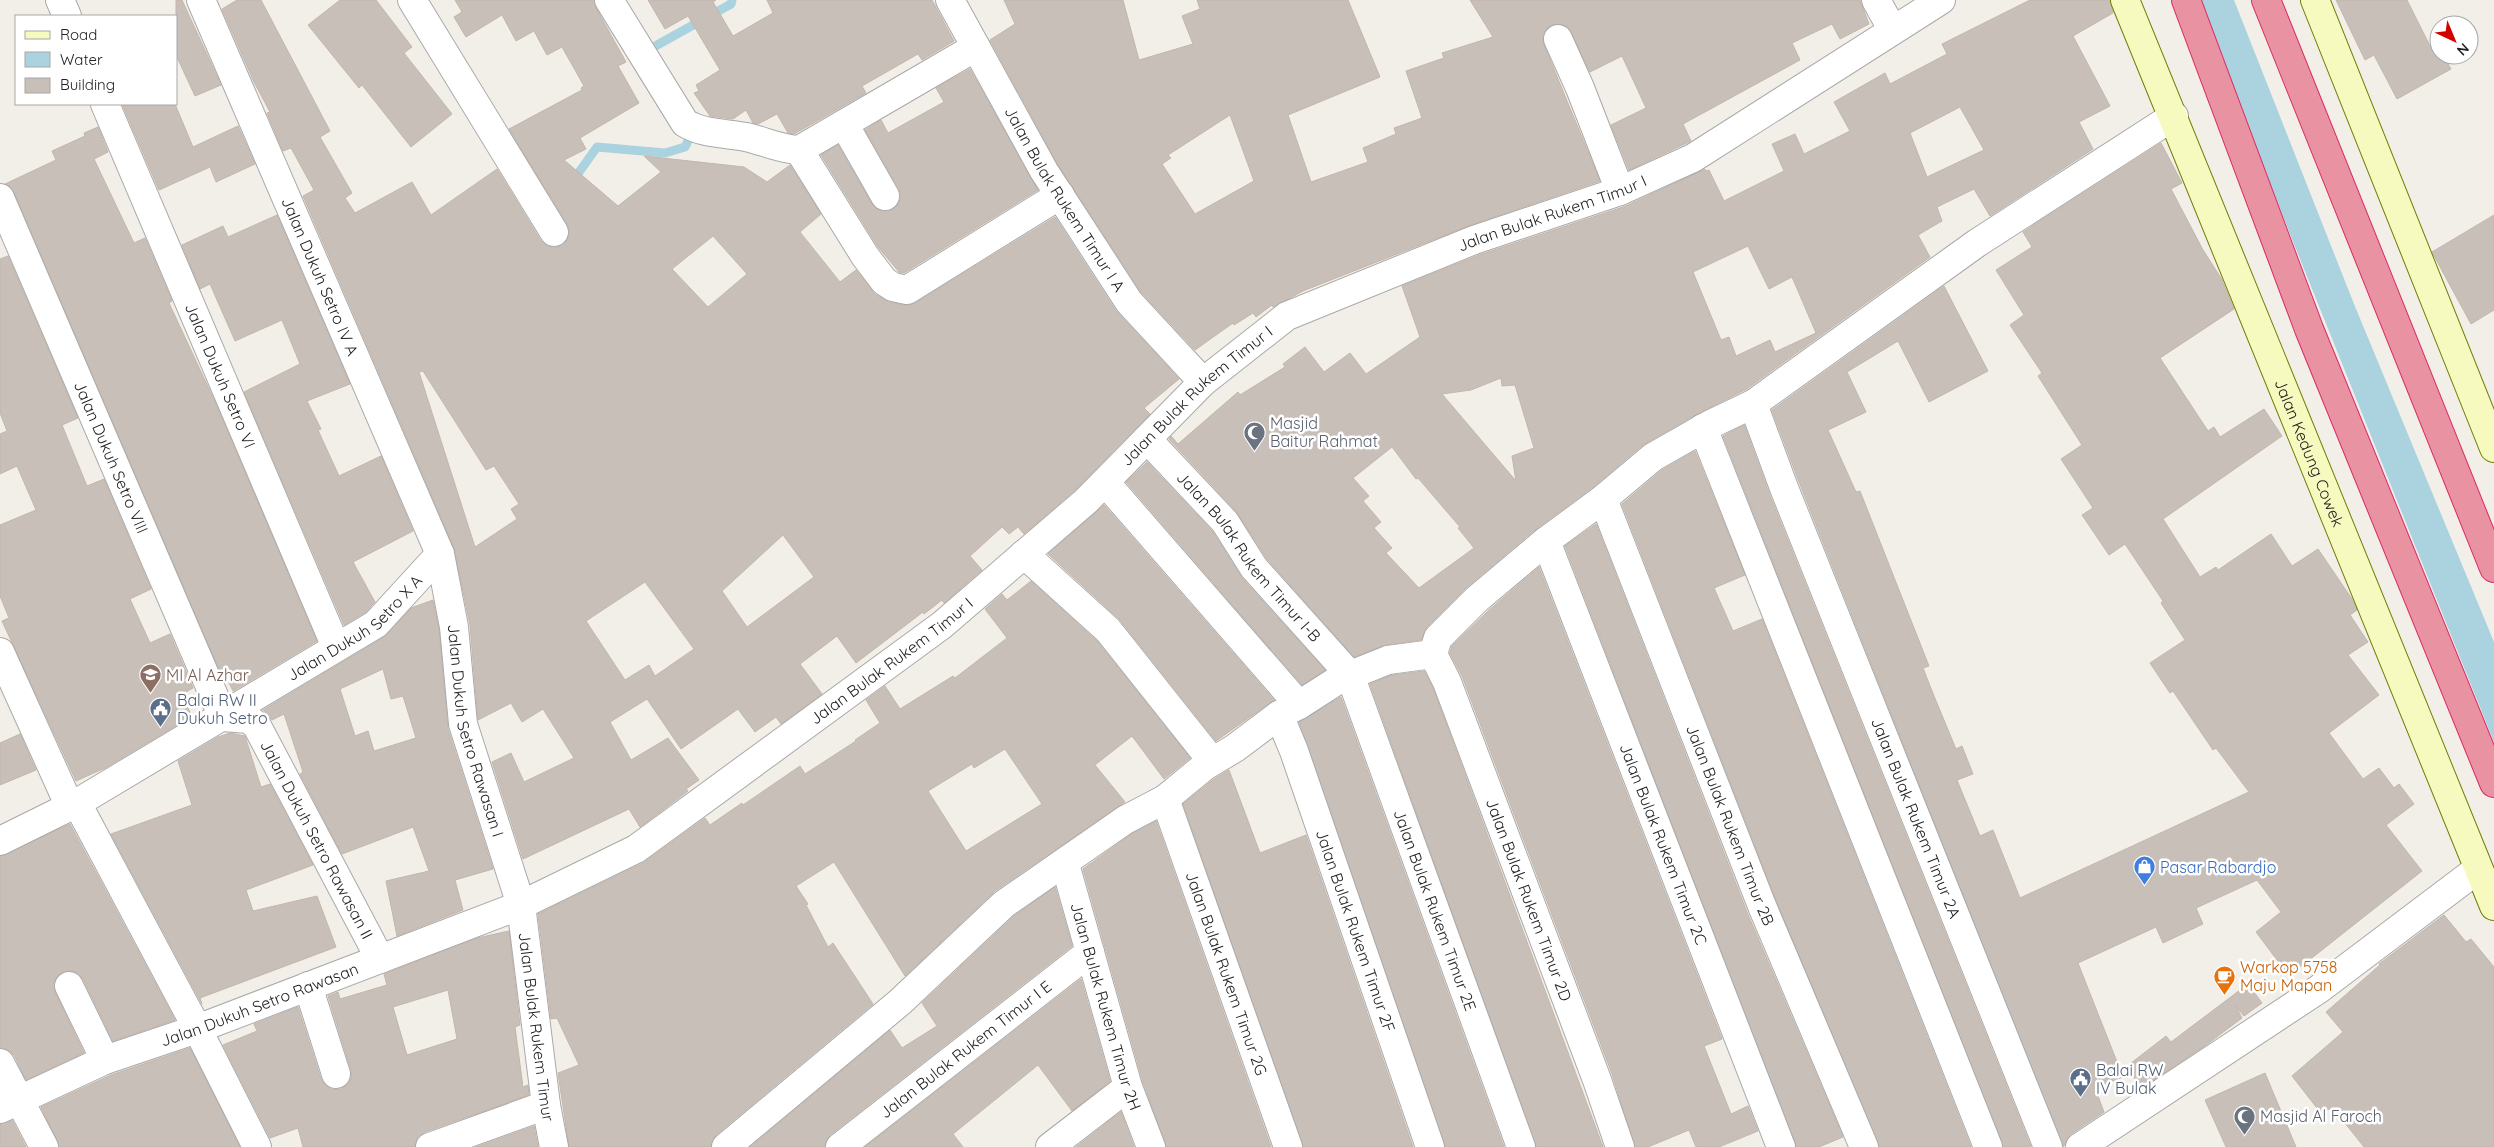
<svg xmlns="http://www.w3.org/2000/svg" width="2494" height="1147" font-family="Quicksand,sans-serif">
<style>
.water{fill:#aad3df}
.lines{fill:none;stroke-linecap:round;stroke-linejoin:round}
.stream{stroke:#aad3df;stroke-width:9}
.building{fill:#c7bfb8;stroke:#c4b6ab;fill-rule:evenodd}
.street-casing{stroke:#a9a9a9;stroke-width:30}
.secondary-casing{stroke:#707d05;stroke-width:30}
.highway-casing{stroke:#dc2a67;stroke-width:30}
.street{stroke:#fff;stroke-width:28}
.secondary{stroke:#f7fabf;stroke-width:28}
.highway{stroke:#e892a2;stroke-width:28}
.labels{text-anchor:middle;stroke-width:5;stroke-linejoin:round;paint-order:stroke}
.street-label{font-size:16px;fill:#222;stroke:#fff}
.worship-label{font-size:16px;fill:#5b616d;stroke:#fff;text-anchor:start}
.education-label{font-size:16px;fill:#785e54;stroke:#fff;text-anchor:start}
.service-label{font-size:16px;fill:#4e5e75;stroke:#fff;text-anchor:start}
.shop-label{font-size:16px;fill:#366cbe;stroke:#fff;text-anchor:start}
.food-label{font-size:16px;fill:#c56008;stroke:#fff;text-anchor:start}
</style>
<rect width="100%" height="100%" fill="#f2efe9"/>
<path class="water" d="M2196,0h38l120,304 140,338v100z"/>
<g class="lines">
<g class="stream">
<path d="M653,55l-3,-6 81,-45 1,-4"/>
<path d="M572,182l25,-35 68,6 20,-6 6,-12"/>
</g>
</g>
<g class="building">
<path d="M176,0h6l39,85 -26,11 -19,-41z"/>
<path d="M237,0h24l69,131 -10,6 32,56 -7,5 10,15 57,-31 19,33 66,-46 44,72 5,4 8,3 9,-3 4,-5 3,-8 -3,-8 -58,-95 73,-39 -1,-2 3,-2 -22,-39 -15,8 -13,-24 -18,10 -14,-26 -36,22 -12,-20 8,-5 -7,-12h138l3,8 30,54 -8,4 21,37 -59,35 6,11 -22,11 54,46 43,-34 -17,-16 100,11 23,15 23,-17 31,49 -21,18 40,50 16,-12 19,24 14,8 15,3 11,-2 140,-86 61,94 63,68 -35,29 6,6 -75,76 -51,44 -6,-7 -9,7 -7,-7 -32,29 12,14 -38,33 -2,-3 -18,14 -1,-2 -67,51 -19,-27 -37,28 22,30 -41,30 -5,-7 -21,15 -17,-23 -57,40 -34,-50 -37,23 21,38 37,-22 31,42 -13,9 2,2 -48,36 -11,-18 -106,50 -31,-97 19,-9 13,29 50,-24 -31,-49 -21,13 -11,-19 -33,17 -8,-95 -16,-77 -151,-352 11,-6 -23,-42 -8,3 -16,-38 3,-1 -16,-30 -32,-73zM713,236l34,38 -39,33 -36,-38zM423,371l63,99 8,-4 25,38 -8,5 6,10 -42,28 -56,-175zM783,535l31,42 -67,50 -25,-36zM645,582l49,67 -39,27 -6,-11 -24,15 -39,-59z"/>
<path d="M340,0h36l36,47 -8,6 48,61 -41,33 -49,-62 -3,3 -51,-63z"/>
<path d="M648,0h68l-3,2 20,34 40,-23 -6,-13h165l22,41 -32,19 -4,-6 -56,32 4,7 -72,41 -6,-1 -11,-19 -19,10 -5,-1 -7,-13 -13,9 -23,-3 -16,-23 5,-2 -3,-6 24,-15 -32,-54 -23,13z"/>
<path d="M1004,0h119l16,60 54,-16 -11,-28 18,-7 -3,-9h151l32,77 -92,38 23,67 57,-20 -5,-14 33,-14 -2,-6 28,-10 -16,-47 38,-13 -2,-5 51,-16 -23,-37h390l9,24 -29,15 -8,-15 -40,19 8,17 -117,64 8,17 -62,29 -18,-45 35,-17 -24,-52 -32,16 -22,-45 -8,-3 -9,1 -5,5 -3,7 1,8 56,136 -132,45 -165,65 -30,16 -1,-2 -16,12 -3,-4 -19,12 -1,-2 -38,27 -54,-58 -84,-129 -67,-123 25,-16zM1230,115l24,66 -59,33 -33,-50 9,-6 -3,-3z"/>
<path d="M2030,0h80l3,13 -40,23 37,70 -31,16 14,27 -103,67 -16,-27 -37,18 5,14 -24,14 12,22 -185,133 -48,24 -54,31 -50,42 -57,42 -69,58 -40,40 -6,13 -35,5 -32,12 -87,-98 -31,-48 -67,-72 2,-3 7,8 60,-52 2,3 45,-28 -2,-3 22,-17 19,25 26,-19 16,21 54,-37 -18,-51 77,-31 147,-49 79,-37 1,2 3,-1 15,31 60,-30 -12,-27 23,-10 9,20 46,-23 -16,-29 51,-29 5,11 57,-30 -5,-10zM1960,107l24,43 -57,27 -17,-44zM1748,246l21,43 23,-12 24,56 -41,19 -5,-12 -34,16 -7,-19 -8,3 -28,-68zM1501,378l1,8 13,-1 19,63 -22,8 4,25 -74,-87 29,-4zM1392,447l24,32 2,-1 42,49 -2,1 16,20 -55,40 -33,-35 6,-5 -18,-20 7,-6 -18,-21 6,-5 -16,-18z"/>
<path d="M2336,0h71l23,46 7,-3 2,12h4l8,14 -54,30 -23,-44 -9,5z"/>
<path d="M970,69l68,121 -134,83 -5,-1 -21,-25 -57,-92 17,-10 34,59 5,5 7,3 9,-3 5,-5 3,-7 -2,-8 -34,-59 16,-10 7,13 56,-31 -8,-14z"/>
<path d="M122,104h53l18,43 45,-21 17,38 -39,18 -6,-15 -51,23z"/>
<path d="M98,127l10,25 -14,7 40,84 11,-5 27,63 -3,2 47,101 101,237 -84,50 -10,-21 -3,2 -206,-480 -9,-8 51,-24 -4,-9 33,-15 -1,-3z"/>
<path d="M2161,143l21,40 -11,6 32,61 18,28 13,31 -74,49 48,73 6,-4 6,10 44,-28 18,27 -119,83 37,58 16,-10 2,3 53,-36 21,32 26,-17 34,50 5,11 -7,5 18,27 -20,13 31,40 -50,38 34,46 16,-11 15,20 5,-4 15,20 -28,21 36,46 -133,105 -33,-44 25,-20 -24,-32 -61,28 7,16 -40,19 -7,-16 -78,36 45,114 -28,11 9,24 -33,22 -8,13 -264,-665 -27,-72 172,-124 44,85 -59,31 -31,-61 -51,31 19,40 -38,18 28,62 4,-1 69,175 -6,2 11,28 22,53 6,-3 11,28 -16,6 23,56 13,-6 27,68 229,-106 -33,-44 -3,2 -40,-59 -3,2 -20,-30 35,-23 -24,-37 2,-2 -38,-57 -16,11 -27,-40 11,-7 -32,-49 21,-14 -44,-69 4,-3 -32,-48 14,-10 -28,-45 36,-23 -9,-15z"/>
<path d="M277,215l73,169 -43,17 14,28 -3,1 21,46 42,-20 32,75 -60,31 22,40 -9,10 -22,13 -100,-233 56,-28 -18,-44 -47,21 -25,-57 -10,5 -18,-44 41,-19 5,11z"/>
<path d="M2494,215v95l-23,14 -39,-72z"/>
<path d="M8,256l70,162 -16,7 25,61 17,-7 47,110 -21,10 20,44 20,-9 23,54 -12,7 11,21 -87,52 -29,13 -74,-160 7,-3 -9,-22v-71l36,-15 -19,-44 -17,8v-40l7,-3 -7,-18v-154z"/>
<path d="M1744,425l25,68 262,654h-28l-280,-711z"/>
<path d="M1695,451l50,124 -31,13 19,43 29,-12 209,528h-92l-103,-247 -154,-396 40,-34z"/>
<path d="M1147,462l66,70 29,46 83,92 -23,15 -176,-203z"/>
<path d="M1104,505l170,195 -58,41 -96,-121 -72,-66z"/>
<path d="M1596,524l151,388 96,225 -24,10h-23l-231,-601z"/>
<path d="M1539,567l183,472 -18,7 27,68 17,-8 10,25 -39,16h-23l-7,-17 -41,17h-13l-23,-73 -150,-398 -12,-23 2,-7 36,-35z"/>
<path d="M1031,581l66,60 93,117 -26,21 -32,-43 -37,29 30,37 -130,89 -90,85 -71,-114 -38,24 12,18 -2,1 22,42 5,-4 40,61 -157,131 -5,12h-142l-11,-74 21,-8 -22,-47 -6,1 -13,-105 105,-51 62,-45 5,7 32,-22 1,2 57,-39 5,8 51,-33 -1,-1 25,-17 -14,-23 19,-14 15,23 53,-33 2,2 52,-40 -22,-29 17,-15 5,6zM1005,749l37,55 -76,47 -38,-60 44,-27 2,4z"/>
<path d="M433,600l6,29 9,100 45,140 -38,11 8,30 -66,26 -11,-55 43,-10 -16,-44 -71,27 -42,-80 3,-2 -19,-58 -12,6 -9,-10 121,-73 27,-29zM383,669l8,30 12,-3 13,42 -42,13 -6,-20 -13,5 -15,-47z"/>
<path d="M1424,671l9,17 170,459h-67l-166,-463 22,-9z"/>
<path d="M1341,697l163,450h-59l-146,-425z"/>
<path d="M230,733l15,3 16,51 9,-3 43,81 -67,25 7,21 64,-15 19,51 -136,51 2,6 -91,-170 81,-29 -14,-44 40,-24z"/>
<path d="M20,734l16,36 -36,15v-42z"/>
<path d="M1229,770l31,83 46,-18 107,312h-110l-120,-343 31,-25z"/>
<path d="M1156,821l115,326h-105l-23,-65 -60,-213 50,-36z"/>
<path d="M70,824l105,196 -62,21 -30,-62 -5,-6 -7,-2 -8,1 -7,6 -3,7 2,7 29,61 -58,27 -12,-25 -6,-5 -8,-3v-191z"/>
<path d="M1055,887l17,59 -242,189 -5,12h-75l140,-117 12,18 35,-22 -15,-23 92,-87z"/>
<path d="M2444,915l22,27 5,-3 23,28v180h-130l-31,-39 -13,4 -28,-36 51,-44 -17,-20 54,-47 -1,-1z"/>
<path d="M509,931l11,94 -5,2 8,60 5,-2 1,10 -104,37 -7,5 -3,10h-112l-5,-19 -28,10 -47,-93 34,-14 -3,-7 44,-17 23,72 5,7 6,3h9l7,-5 3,-6v-8l-23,-74 10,-4 2,7 47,-14 -3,-11 93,-36zM448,990l9,49 -50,16 -14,-48z"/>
<path d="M1081,979l29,102 -38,30 -34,-46 -85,69 10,13h-98z"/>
<path d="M2248,984l14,19 -18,13 -8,-10 6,12 -36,27 -64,43 -16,-21 40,-31 5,6z"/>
<path d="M190,1048l50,99h-180l-19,-40 70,-32z"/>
<path d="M2265,1073l31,74h-70l-21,-47z"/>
<path d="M1121,1112l13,35h-58z"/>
<path d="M12,1120l14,27h-26v-23z"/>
<path d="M534,1126l4,21h-62z"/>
</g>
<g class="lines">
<defs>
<g id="street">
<path d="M60,0l7,16"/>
<path id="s1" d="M201,0l239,554 14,73 9,97 58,181 25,200 8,42"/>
<path d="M412,0l142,232"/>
<path d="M609,0l76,123c18,11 40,10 61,14 18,4 34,12 53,13l177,-103"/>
<path id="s2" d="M950,0l94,171 85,131 74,80"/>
<path d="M1876,0l16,29"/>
<path d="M1558,39l22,49 40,103"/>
<path id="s3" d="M105,104l231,543"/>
<path d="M844,124l41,72"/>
<path d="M799,150l66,106 19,25 9,6 14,3 153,-95"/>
<path id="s4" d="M0,198l223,519 26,2 8,7 123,233"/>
<path id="s5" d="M1753,404l31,84 264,659"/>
<path d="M1703,428l285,719"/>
<path id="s6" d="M1147,439l78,83 29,46 96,107 171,472"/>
<path d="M1105,482l194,223"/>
<path id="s7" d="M1603,499l159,407 102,241"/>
<path id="s8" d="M1546,541l235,606"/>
<path d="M1024,554l84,76 104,131"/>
<path d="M0,652l70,155"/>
<path d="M1433,654l5,-16 39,-39 69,-58 57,-42 50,-42 58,-33 42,-20 224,-161 197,-127"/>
<path id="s9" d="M1433,654l14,28 150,398 23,67"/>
<path id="s10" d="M1279,715l15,36 136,396"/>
<path id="s11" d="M1165,799l123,348"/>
<path d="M77,803l122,229 58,115"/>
<path id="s12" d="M0,841l77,-38 299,-179 64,-70"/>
<path id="s13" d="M1065,864l63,223 23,60"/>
<path d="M69,986l36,74"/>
<path d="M308,986l28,88"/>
<path d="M0,1063l44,84"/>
<path id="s14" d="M0,1109l105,-49 92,-31 324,-124 115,-56 306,-224 144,-124 117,-119 84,-66 187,-76 146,-49 73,-33 248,-158"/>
<path d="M430,1147l116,-42"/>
<path d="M726,1147l174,-145 104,-98 121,-84 40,-21 40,-33 30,-18 44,-33 20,-10 39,-25 50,-20 45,-6"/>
<path id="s15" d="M840,1147l250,-195"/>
<path d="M1050,1147l78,-60"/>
<path d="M2080,1147l239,-158 159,-120"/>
</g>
<g id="secondary">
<path id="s16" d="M2125,0l369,906"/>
<path d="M2315,0l179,448"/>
</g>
<g id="highway">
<path d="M2186,0l123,329 185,454"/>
<path d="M2266,0l228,568"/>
</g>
</defs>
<use href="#street" class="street-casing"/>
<use href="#secondary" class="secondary-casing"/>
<use href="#highway" class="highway-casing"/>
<use href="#street" class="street"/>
<use href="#secondary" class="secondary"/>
<use href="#highway" class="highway"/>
</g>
<defs>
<symbol id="mosque-pin" viewBox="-11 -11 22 30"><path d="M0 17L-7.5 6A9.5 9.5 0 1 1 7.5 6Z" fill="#6b7280" stroke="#fff"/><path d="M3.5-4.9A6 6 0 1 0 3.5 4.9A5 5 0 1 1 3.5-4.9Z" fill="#fff"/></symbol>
<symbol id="school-pin" viewBox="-11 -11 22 30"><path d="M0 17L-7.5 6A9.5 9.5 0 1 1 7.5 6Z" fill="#8d6e63" stroke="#fff"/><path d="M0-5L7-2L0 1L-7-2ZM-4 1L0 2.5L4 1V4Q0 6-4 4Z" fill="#fff"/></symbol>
<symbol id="civic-pin" viewBox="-11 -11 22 30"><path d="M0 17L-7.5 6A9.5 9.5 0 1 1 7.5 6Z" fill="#5c6f8a" stroke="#fff"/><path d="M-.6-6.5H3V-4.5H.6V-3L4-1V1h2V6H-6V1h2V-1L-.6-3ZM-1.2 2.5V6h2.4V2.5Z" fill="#fff"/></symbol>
<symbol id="shop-pin" viewBox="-11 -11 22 30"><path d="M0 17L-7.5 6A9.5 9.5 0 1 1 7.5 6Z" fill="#3f7fe0" stroke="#fff"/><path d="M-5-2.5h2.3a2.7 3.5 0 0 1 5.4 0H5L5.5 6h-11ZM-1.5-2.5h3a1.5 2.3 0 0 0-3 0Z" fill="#fff"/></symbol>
<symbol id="cafe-pin" viewBox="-11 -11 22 30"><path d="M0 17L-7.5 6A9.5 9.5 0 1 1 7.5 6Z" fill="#e8710a" stroke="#fff"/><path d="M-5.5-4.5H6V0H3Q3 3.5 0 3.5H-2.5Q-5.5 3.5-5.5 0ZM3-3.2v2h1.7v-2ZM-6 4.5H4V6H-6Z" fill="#fff"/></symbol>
</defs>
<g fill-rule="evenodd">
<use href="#mosque-pin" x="1242" y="420" width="25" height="34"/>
<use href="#school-pin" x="138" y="662" width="25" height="34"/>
<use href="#civic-pin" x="148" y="696" width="25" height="34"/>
<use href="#shop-pin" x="2132" y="854" width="25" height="34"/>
<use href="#cafe-pin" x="2212" y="964" width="25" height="34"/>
<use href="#civic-pin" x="2068" y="1066" width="25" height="34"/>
<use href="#mosque-pin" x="2232" y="1104" width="25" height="34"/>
</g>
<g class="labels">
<g class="street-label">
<text dy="6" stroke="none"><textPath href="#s2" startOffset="230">Jalan Bulak Rukem Timur I A</textPath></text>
<text dy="6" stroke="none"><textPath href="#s14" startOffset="1815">Jalan Bulak Rukem Timur I</textPath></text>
<text dy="6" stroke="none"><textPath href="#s1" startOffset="301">Jalan Dukuh Setro IV A</textPath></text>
<text dy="6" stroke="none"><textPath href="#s3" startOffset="295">Jalan Dukuh Setro VI</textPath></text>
<text dy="6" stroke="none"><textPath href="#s14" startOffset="1410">Jalan Bulak Rukem Timur I</textPath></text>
<text dy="6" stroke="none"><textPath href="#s16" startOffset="489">Jalan Kedung Cowek</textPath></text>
<text dy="6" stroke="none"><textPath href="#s4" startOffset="282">Jalan Dukuh Setro VIII</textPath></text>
<text dy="6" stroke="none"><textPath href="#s6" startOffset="156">Jalan Bulak Rukem Timur I-B</textPath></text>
<text dy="6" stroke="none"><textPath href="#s12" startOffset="415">Jalan Dukuh Setro X A</textPath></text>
<text dy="6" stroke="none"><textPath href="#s14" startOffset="1005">Jalan Bulak Rukem Timur I</textPath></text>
<text dy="6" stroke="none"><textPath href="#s1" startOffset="784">Jalan Dukuh Setro Rawasan I</textPath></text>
<text dy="6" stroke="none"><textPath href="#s5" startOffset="445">Jalan Bulak Rukem Timur 2A</textPath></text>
<text dy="6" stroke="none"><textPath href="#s7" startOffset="350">Jalan Bulak Rukem Timur 2B</textPath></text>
<text dy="6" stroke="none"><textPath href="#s4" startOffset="730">Jalan Dukuh Setro Rawasan II</textPath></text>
<text dy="6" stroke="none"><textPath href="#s8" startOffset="325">Jalan Bulak Rukem Timur 2C</textPath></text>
<text dy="6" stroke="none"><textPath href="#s9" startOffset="264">Jalan Bulak Rukem Timur 2D</textPath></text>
<text dy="6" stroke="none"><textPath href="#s6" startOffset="562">Jalan Bulak Rukem Timur 2E</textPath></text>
<text dy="6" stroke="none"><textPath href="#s10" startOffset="229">Jalan Bulak Rukem Timur 2F</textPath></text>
<text dy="6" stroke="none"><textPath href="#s11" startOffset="185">Jalan Bulak Rukem Timur 2G</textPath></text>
<text dy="6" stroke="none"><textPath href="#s14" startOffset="280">Jalan Dukuh Setro Rawasan</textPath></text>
<text dy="6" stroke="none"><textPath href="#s13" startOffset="148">Jalan Bulak Rukem Timur 2H</textPath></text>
<text dy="6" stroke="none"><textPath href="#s1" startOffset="1088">Jalan Bulak Rukem Timur</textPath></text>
<text dy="6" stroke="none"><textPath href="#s15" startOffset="159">Jalan Bulak Rukem Timur I E</textPath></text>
</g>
<g class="worship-label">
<text x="1270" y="429">Masjid<tspan x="1270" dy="18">Baitur Rahmat</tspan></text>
<text x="2260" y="1122">Masjid Al Faroch</text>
</g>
<g class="education-label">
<text x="166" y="681">MI Al Azhar</text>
</g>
<g class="service-label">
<text x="177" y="706">Balai RW II<tspan x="177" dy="18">Dukuh Setro</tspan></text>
<text x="2096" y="1076">Balai RW<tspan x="2096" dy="18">IV Bulak</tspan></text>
</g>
<g class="shop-label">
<text x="2160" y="873">Pasar Rabardjo</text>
</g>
<g class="food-label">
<text x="2240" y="973">Warkop 5758<tspan x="2240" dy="18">Maju Mapan</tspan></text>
</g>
</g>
<rect x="15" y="15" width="162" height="90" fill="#ffffff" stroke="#a7a7a7"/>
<rect x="25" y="31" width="25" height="8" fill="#f7fabf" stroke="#a7a7a7"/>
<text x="60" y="40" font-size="15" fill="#222222">Road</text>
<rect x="25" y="52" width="25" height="15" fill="#aad3df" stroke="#a7a7a7"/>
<text x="60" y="65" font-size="15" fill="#222222">Water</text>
<rect x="25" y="78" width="25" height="15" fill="#c7bfb8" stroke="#a7a7a7"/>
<text x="60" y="90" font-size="15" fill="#222222">Building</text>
<g transform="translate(2454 40) rotate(136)"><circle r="24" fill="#ffffff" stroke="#a7a7a7"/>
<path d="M0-4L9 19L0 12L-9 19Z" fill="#d40000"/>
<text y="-8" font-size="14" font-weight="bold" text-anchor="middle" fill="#222222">N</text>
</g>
</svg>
